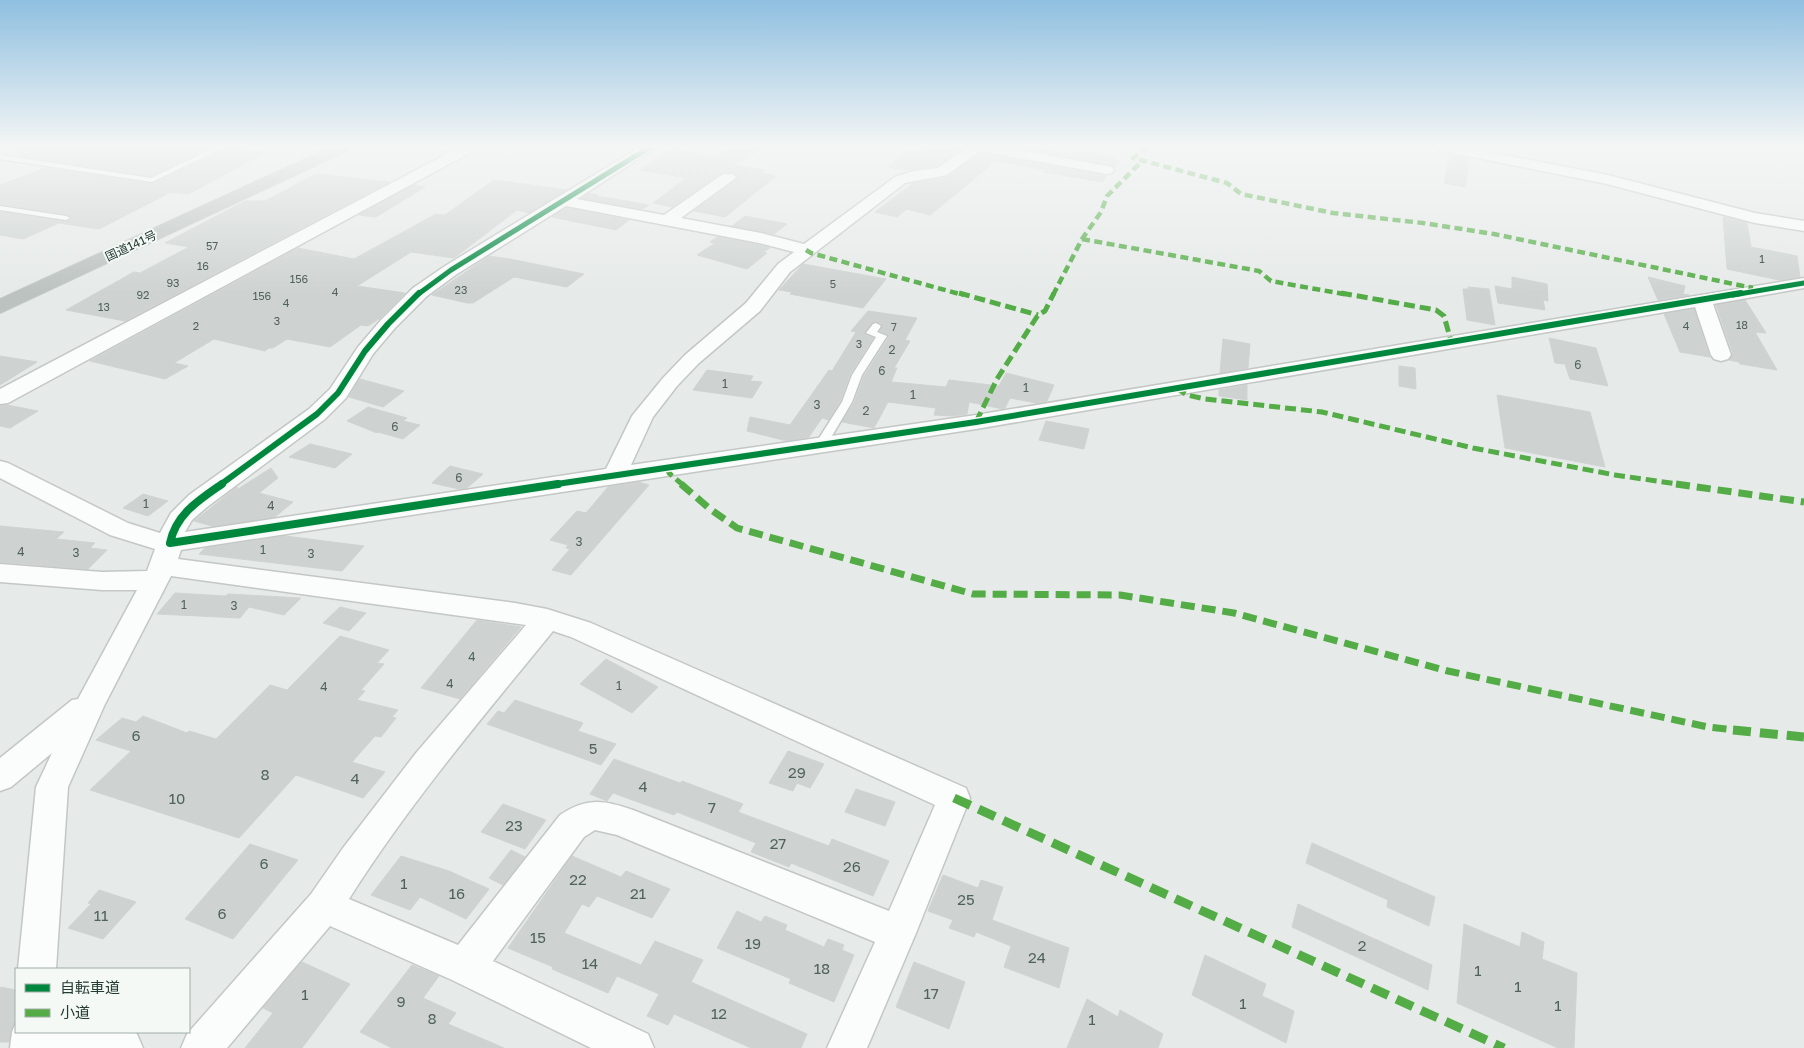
<svg xmlns="http://www.w3.org/2000/svg" width="1804" height="1048" font-family="'Golos Text','Noto Sans JP',sans-serif">
<style>
.building{fill:#ced3d1;stroke:#cfd3d1}
.lines{fill:none;stroke-linecap:round;stroke-linejoin:round}
.lane-casing{stroke:#c3c7c5;stroke-width:3}
.street-casing{stroke:#c3c7c5;stroke-width:3}
.highway-casing{stroke:#c2c9c7;stroke-width:2}
.lane{fill:#fbfcfc;fill-rule:evenodd}
.street{fill:#fbfcfc;fill-rule:evenodd}
.highway{fill:#bcc2c0;fill-rule:evenodd}
.quiet-far3{stroke:#53ac45;stroke-width:4.5;stroke-dasharray:8 4.5;stroke-linecap:butt}
.quiet-far2{stroke:#53ac45;stroke-width:5;stroke-dasharray:11 5;stroke-linecap:butt}
.quiet-far1{stroke:#53ac45;stroke-width:7;stroke-dasharray:14 7;stroke-linecap:butt}
.quiet{stroke:#53ac45;stroke-width:9;stroke-dasharray:18 9;stroke-linecap:butt}
.cycleway-far2-casing{stroke:#f4f9f6;stroke-width:7}
.cycleway-far1-casing{stroke:#f4f9f6;stroke-width:9}
.cycleway-casing{stroke:#f4f9f6;stroke-width:11}
.cycleway-far2{stroke:#00873e;stroke-width:5}
.cycleway-far1{stroke:#00873e;stroke-width:6}
.cycleway{stroke:#00873e;stroke-width:8}
.labels{text-anchor:middle;stroke-width:4;stroke-linejoin:round;paint-order:stroke}
.far-number-label{font-size:11px;fill:#50625c}
.far-street-label{font-size:12px;fill:#253b34;stroke:#f4f9f6}
.number-label{font-size:12px;fill:#50625c}
.near-number-label{font-size:15px;fill:#50625c}
</style>
<rect width="100%" height="100%" fill="#e6eae8"/>
<g class="building">
<path d="M18,147h194l-61,29 -134,-20z"/>
<path d="M731,147h34l-32,18 32,5 -3,3 14,3 -51,41 -31,-6 40,-30 4,-4 -5,-5h-11l-50,35 -19,-4 33,-25 -46,-8 32,-21 43,7z"/>
<path d="M929,147h35l-27,19 -28,4 -21,-3 19,-16 14,2z"/>
<path d="M1011,147h23l39,7 4,-4 32,6 4,2 -1,1 8,2 -5,6 -8,-3z"/>
<path d="M226,148l39,5 -77,41 -17,-2 -72,37 -40,-6 -36,16 -23,-4v-23l66,10 6,-3 -6,-5 -66,-10v-19l45,-17 107,16z"/>
<path d="M980,153l127,23 -5,6 -58,-10 2,-2 -50,-9 -66,54 -23,-6 -10,8 -22,-5 37,-28 36,-7z"/>
<path d="M1450,154l19,4 -4,29 -21,-4z"/>
<path d="M316,174l73,8 -264,139 -59,-11 68,-38 6,1 49,-26 -24,-4 80,-42h20z"/>
<path d="M494,180l73,10 -38,23 -12,-3 -63,48 -43,-6 -54,34 48,7 -25,25 -12,8 -7,-1 -31,22 -43,-8 -14,9h-4l-4,3 -51,-12 -40,24 14,3 -23,13 -75,-18 208,-113 56,11 82,-45 9,1z"/>
<path d="M413,185l12,2 -49,30 -17,-2z"/>
<path d="M589,193l9,2 -1,1 52,9 -6,4 -61,-11z"/>
<path d="M566,208l63,12 -13,10 -64,-13z"/>
<path d="M745,216l42,8 -13,10 -42,-8z"/>
<path d="M1723,217l24,6 4,24 46,9 3,21 -21,3 -52,-11z"/>
<path d="M717,237l42,8 11,3 -7,4 4,1 -20,16 -50,-14 18,-12 -5,-1z"/>
<path d="M489,256l21,3 74,15 -17,13 -53,-10 -41,26h-6l-35,-8z"/>
<path d="M803,264l83,15 -23,29 -73,-14 2,-2 -13,-2z"/>
<path d="M1512,277l35,7 1,17 -5,-1 2,10 -47,-7 -3,-17 17,3z"/>
<path d="M1648,277l37,9 -2,8 6,1 -31,5z"/>
<path d="M1468,287l21,2 6,36 -28,-5 -4,-31h6z"/>
<path d="M1745,300l21,33 -11,-1 22,38 -37,-6 -1,-2 -10,-2 4,-6 -17,-49z"/>
<path d="M1694,309l15,47 1,1 -30,-5 -16,-38z"/>
<path d="M868,311l49,7 -12,22 5,1 -16,27h3l-6,14 55,5 3,-7 50,6 7,-13 48,12 -7,16 -11,2 -26,-5 -5,10 -2,1 -34,-7 -2,12 -14,2 -19,-1 2,-7 -48,-6 -14,26 -32,-6 12,-19 10,-27 25,-39 -1,-3 -8,-3 2,-7 -7,-3 -3,2 -7,9v3l8,3 -23,36 -10,27 -11,19 -7,-2 -13,19 -22,4 -40,-10 3,-14 40,8 39,-55 3,1 24,-39 -5,-1z"/>
<path d="M1549,338l47,10 12,38 -38,-7 -5,-15 -10,-1z"/>
<path d="M1223,339l27,5 -2,24 -28,5z"/>
<path d="M0,356l37,6 -37,23z"/>
<path d="M1399,366l16,2 1,21 -17,-3z"/>
<path d="M707,370l46,6 -3,5 12,1 -10,16 -59,-8z"/>
<path d="M360,379l44,12 -21,16 -34,-10z"/>
<path d="M1247,385v15l-28,-4v-6z"/>
<path d="M1497,395l93,17 15,55 -100,-19z"/>
<path d="M7,405l31,6 -28,17 -10,-2v-20z"/>
<path d="M368,407l39,11 -4,3 17,4 -17,14 -25,-7 -1,1 -30,-12z"/>
<path d="M1046,421l43,8 -5,20 -45,-9z"/>
<path d="M310,444l42,10 -17,14 -46,-11z"/>
<path d="M450,466l33,8 -16,14 -8,1 -27,-6z"/>
<path d="M271,468l7,10 -19,15 34,9 -18,15 -63,9 -18,-5 43,-34 1,2z"/>
<path d="M638,482l11,3 -78,90 -19,-5 18,-21 -4,-1 2,-3 -18,-5 27,-29 9,2 22,-26z"/>
<path d="M143,494l25,7 -20,15 -25,-8z"/>
<path d="M0,526l64,6 -8,7 39,4 -5,5 17,2 -19,19 -88,-7z"/>
<path d="M285,536l79,10 -22,25 -143,-17 6,-6z"/>
<path d="M175,593l51,3 2,-2 73,4 -17,17 -35,-8 -9,11 -83,-4z"/>
<path d="M340,607l26,6 -17,18 -26,-8z"/>
<path d="M477,620l44,7 -61,72 -39,-11z"/>
<path d="M340,636l49,14 -12,13 7,1 -23,26 4,1 -8,9 41,10 -6,7 4,1 -15,19 -6,-1 -23,26 33,10 -22,26 -67,-23 -57,63 -149,-48 41,-39 -35,-11 26,-22 14,4 7,-6 44,17 2,-2 27,8 54,-54 17,5z"/>
<path d="M606,659l52,28 -26,26 -52,-29z"/>
<path d="M515,700l68,23 -5,8 38,13 -15,21 -114,-41 11,-13 6,2z"/>
<path d="M788,751l36,13 -14,24 -13,-5 -4,8 -24,-8z"/>
<path d="M614,759l66,24 2,-2 61,23 -5,8 91,34 3,-7 57,22 -16,35 -82,-33 -2,4 -38,-15 5,-9 -79,-31 -3,3 -61,-22 -6,8 -17,-7z"/>
<path d="M856,789l39,13 -10,24 -40,-14z"/>
<path d="M503,804l43,16 -21,29 -44,-17z"/>
<path d="M1312,843l123,54 -6,29 -42,-19 1,-7 -82,-37z"/>
<path d="M250,844l48,16 -65,79 -48,-20z"/>
<path d="M511,850l14,7 -22,28 -14,-7z"/>
<path d="M401,856l48,15 40,18 -23,30 -46,-22 -10,13 -39,-15z"/>
<path d="M572,856l49,21 5,-6 44,18 -18,29 -55,-22 -8,11 -7,-3 -18,29 77,32 14,-24 48,19 -12,22 116,52 -6,14h-50l-77,-34 -6,11 -21,-9 12,-22 -42,-18 -9,17 -56,-24 1,-2 -45,-19z"/>
<path d="M943,875l35,13 3,-8 22,7 -11,33 77,28 -10,40 -55,-21 7,-21 -35,-14 -2,5 -25,-9 4,-8 -25,-9z"/>
<path d="M99,890l37,12 -33,37 -35,-11 23,-24 -3,-1z"/>
<path d="M1298,904l134,61 -4,25 -136,-63z"/>
<path d="M737,911l24,11 4,-6 22,9 -2,5 39,17 4,-8 16,6 -2,5 12,5 -20,47 -45,-19 2,-4 -74,-31z"/>
<path d="M1464,924l56,23 2,-15 22,10 -2,17 35,14 -3,75h-16l-101,-45z"/>
<path d="M1205,955l61,29 -4,12 32,15 -8,32 -94,-48z"/>
<path d="M302,962l48,22 -48,64h-57l28,-35 -10,-5z"/>
<path d="M914,962l51,20 -16,47 -53,-22z"/>
<path d="M412,965l27,11 -16,22 33,15 -8,11 56,24h-112l-32,-16z"/>
<path d="M0,987l16,3 -2,33 -5,19h-9z"/>
<path d="M1087,999l31,18 2,-7 43,24 -5,14h-91z"/>
</g>
<g class="lines">
<defs>
<g id="lane">
<path d="M216,147h9l-73,35 -152,-23v-4l151,23z"/>
<path d="M0,206l66,10 4,2 -4,2 -66,-10z"/>
<path d="M876,323l5,3 -4,6 10,4 -25,39 -10,27 -26,44 -2,2h-8l-2,-2 28,-44 10,-27 24,-38 -10,-4 7,-9z"/>
</g>
<g id="street">
<path d="M460,147h17l-2,3 -467,253 -8,1v-15z"/>
<path d="M640,147h17l-80,52 87,16 59,-41h10l3,3 -3,3 -52,38 80,15 43,11 91,-67 18,-6 25,-3 29,-21h35l105,19 5,1 2,3 -2,3 -5,1 -127,-23 -33,24 -42,8 -115,89 -30,39 -61,52 -22,23 -24,31 -22,48 345,-50 828,-137v10l-91,16 18,51 -3,4 -7,2 -7,-2 -3,-4 -16,-48 -719,122 -795,121 -3,9 337,44 32,6 44,14 375,165 4,10 -54,135 -49,115h-40l48,-106 -258,-107 -22,-5 -11,7 -91,124 155,73 6,14h-63l-139,-68 -122,-54 -103,122h-46l6,-14 124,-140 32,-46 73,-95 110,-128 -355,-49 -66,128 -37,83 -12,182h-38l18,-182 16,-34 -41,34 -11,4v-33l72,-58 6,-1 59,-109h-35l-102,-8v-18l102,8 45,-1 8,-22 -45,-14 -110,-57v-17l8,2 120,60 32,10 11,-20 18,-18 120,-86 21,-20 28,-42 23,-27 32,-32 32,-22zM566,206l193,37 35,9 -16,12 -32,39 -61,52 -22,23 -31,38 -26,53 -421,63 7,-12 15,-13 118,-88 21,-21 27,-44 22,-26 32,-32 30,-22zM553,631l18,6 364,168 -46,106 -256,-101c-29,-10 -46,-13 -73,5l-102,130 -109,-46c60,-95 133,-181 204,-268z"/>
<path d="M1436,147h27l145,28 147,38 49,8v10l-49,-8 -148,-39 -164,-33 -5,-1z"/>
<path d="M16,1022v10h117l4,2 6,14h-133l2,-16z"/>
</g>
<path id="highway" d="M331,147h20l-2,3 -349,163v-14z"/>
</defs>
<use href="#lane" class="lane-casing"/>
<use href="#street" class="street-casing"/>
<use href="#highway" class="highway-casing"/>
<use href="#lane" class="lane"/>
<use href="#street" class="street"/>
<use href="#highway" class="highway"/>
<g class="quiet-far3">
<path d="M1148,147l-15,11 94,25 14,11 92,19 90,10 71,11 259,54"/>
<path d="M1082,239l177,32 12,10 78,14"/>
<path d="M806,250l5,3 152,42"/>
<path d="M1053,295l29,-56 19,-27 6,-16 35,-35"/>
</g>
<g class="quiet-far2">
<path d="M959,293l79,22"/>
<path d="M1341,293l95,17 8,6 7,25"/>
<path d="M1176,388l11,7 18,4 117,13 151,36 142,27 70,10"/>
<path d="M976,422l21,-43 41,-64 7,-4 9,-18"/>
<path d="M666,467l3,6 14,12"/>
</g>
<g class="quiet-far1">
<path d="M681,484l29,25 27,19 236,66 147,1 114,18 214,58 260,56 37,4"/>
<path d="M1676,484l128,18"/>
</g>
<g class="quiet">
<path d="M1733,730l71,7"/>
<path d="M954,798l550,250"/>
</g>
<defs>
<g id="cycleway-far2">
<path d="M417,295l34,-25 199,-123"/>
<path d="M1733,295l71,-12"/>
</g>
<g id="cycleway-far1">
<path d="M220,485l97,-71 21,-21 27,-42 23,-27 31,-31"/>
<path d="M550,485l426,-63 765,-129"/>
</g>
<path id="cycleway" d="M222,484c-23,16 -46,30 -52,59l388,-59"/>
</defs>
<use href="#cycleway-far2" class="cycleway-far2-casing"/>
<use href="#cycleway-far1" class="cycleway-far1-casing"/>
<use href="#cycleway" class="cycleway-casing"/>
<use href="#cycleway-far2" class="cycleway-far2"/>
<use href="#cycleway-far1" class="cycleway-far1"/>
<use href="#cycleway" class="cycleway"/>
</g>
<linearGradient id="sky" x2="0" y2="1"><stop stop-color="#8fbfe0"/><stop offset="0.5" stop-color="#f4f6f5"/><stop offset="1" stop-color="#f4f6f5" stop-opacity="0"/></linearGradient>
<rect width="1804" height="293" fill="url(#sky)"/>
<g class="labels">
<g class="far-number-label">
<text x="212" y="250">57</text>
<text x="1762" y="263">1</text>
<text x="203" y="270">16</text>
<text x="299" y="283">156</text>
<text x="173" y="287">93</text>
<text x="833" y="288">5</text>
<text x="461" y="294">23</text>
<text x="335" y="296">4</text>
<text x="143" y="299">92</text>
<text x="262" y="300">156</text>
<text x="286" y="307">4</text>
<text x="104" y="311">13</text>
<text x="277" y="325">3</text>
<text x="1742" y="329">18</text>
<text x="196" y="330">2</text>
<text x="1686" y="330">4</text>
<text x="894" y="331">7</text>
<text x="859" y="348">3</text>
</g>
<g class="far-street-label">
<text transform="translate(131 246) rotate(-25)" y="4">国道141号</text>
</g>
<g class="number-label">
<text x="892" y="354">2</text>
<text x="1578" y="369">6</text>
<text x="882" y="375">6</text>
<text x="725" y="388">1</text>
<text x="1026" y="392">1</text>
<text x="913" y="399">1</text>
<text x="817" y="409">3</text>
<text x="866" y="415">2</text>
<text x="395" y="431">6</text>
<text x="459" y="482">6</text>
<text x="146" y="508">1</text>
<text x="271" y="510">4</text>
<text x="579" y="546">3</text>
<text x="263" y="554">1</text>
<text x="21" y="556">4</text>
<text x="76" y="557">3</text>
<text x="311" y="558">3</text>
<text x="184" y="609">1</text>
<text x="234" y="610">3</text>
<text x="472" y="661">4</text>
<text x="450" y="688">4</text>
<text x="619" y="690">1</text>
<text x="324" y="691">4</text>
</g>
<g class="near-number-label">
<text x="136" y="741">6</text>
<text x="593" y="754">5</text>
<text x="797" y="778">29</text>
<text x="265" y="780">8</text>
<text x="355" y="784">4</text>
<text x="643" y="792">4</text>
<text x="177" y="804">10</text>
<text x="712" y="813">7</text>
<text x="514" y="831">23</text>
<text x="778" y="849">27</text>
<text x="264" y="869">6</text>
<text x="852" y="872">26</text>
<text x="578" y="885">22</text>
<text x="404" y="889">1</text>
<text x="457" y="899">16</text>
<text x="638" y="899">21</text>
<text x="966" y="905">25</text>
<text x="222" y="919">6</text>
<text x="101" y="921">11</text>
<text x="538" y="943">15</text>
<text x="753" y="949">19</text>
<text x="1362" y="951">2</text>
<text x="1037" y="963">24</text>
<text x="590" y="969">14</text>
<text x="822" y="974">18</text>
<text x="1478" y="976">1</text>
<text x="1518" y="992">1</text>
<text x="931" y="999">17</text>
<text x="305" y="1000">1</text>
<text x="401" y="1007">9</text>
<text x="1243" y="1009">1</text>
<text x="1558" y="1011">1</text>
<text x="719" y="1019">12</text>
<text x="432" y="1024">8</text>
<text x="1092" y="1025">1</text>
</g>
</g>
<rect x="15" y="968" width="175" height="65" fill="#f4f9f6" stroke="#a1ada8"/>
<rect x="25" y="984" width="25" height="8" fill="#00873e" stroke="#a1ada8"/>
<text x="60" y="993" font-size="15" fill="#253b34">自転車道</text>
<rect x="25" y="1009" width="25" height="8" fill="#53ac45" stroke="#a1ada8"/>
<text x="60" y="1018" font-size="15" fill="#253b34">小道</text>
</svg>
